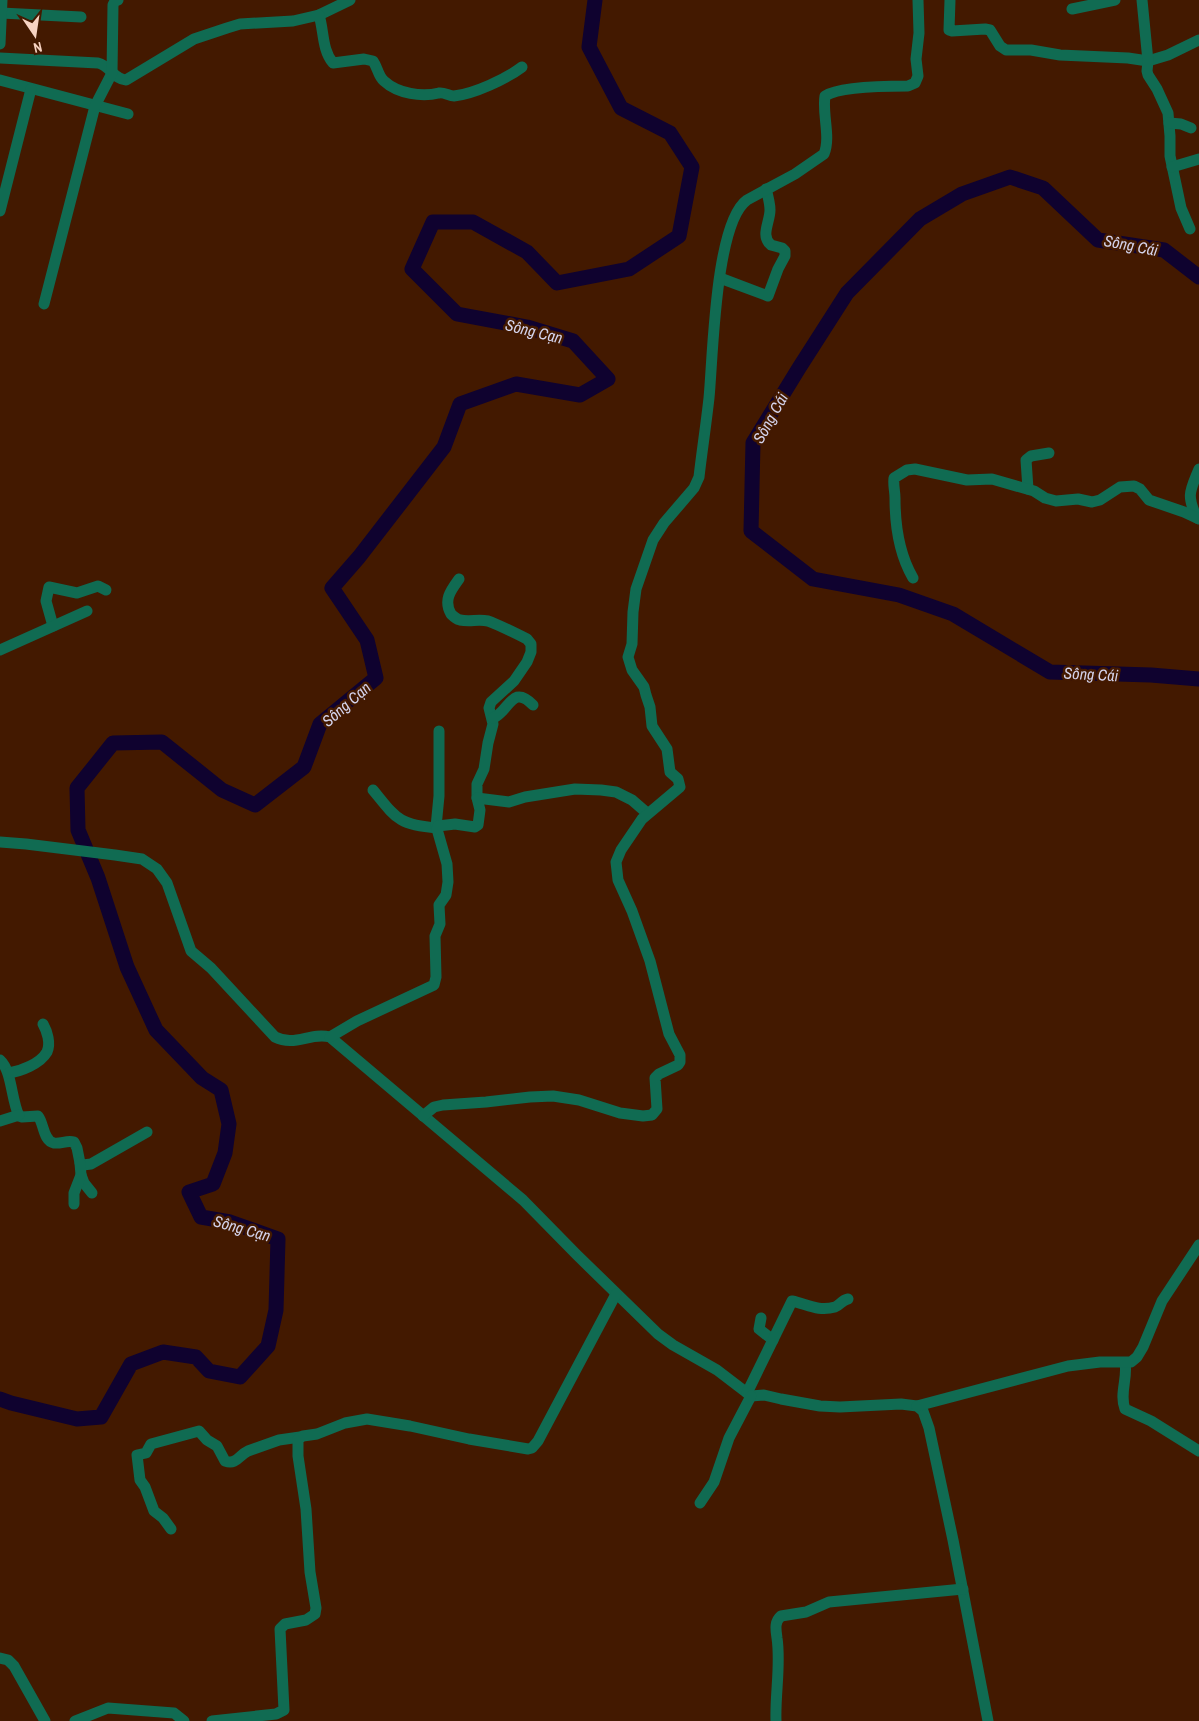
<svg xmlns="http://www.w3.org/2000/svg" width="1199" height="1721" font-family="'Archivo Narrow',sans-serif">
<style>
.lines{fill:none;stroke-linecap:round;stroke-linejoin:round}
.river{stroke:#0f022f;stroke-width:15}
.minor{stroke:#106b52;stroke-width:11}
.labels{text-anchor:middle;stroke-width:5;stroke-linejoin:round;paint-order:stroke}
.water-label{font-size:16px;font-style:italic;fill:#d4d3eb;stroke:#431900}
</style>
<rect width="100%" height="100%" fill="#431900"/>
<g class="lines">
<g class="river">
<path d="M1199,277l-35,-27 -66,-10 -55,-52 -33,-11 -48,17 -42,25 -73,74 -48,75 -46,75 -2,88 62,48 86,16 54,19 97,58 101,3 48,4"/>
<path d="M0,1399l11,4 66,16 24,-2 30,-53 32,-12 33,5 13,14 31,6 28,-31 8,-36 2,-71 -48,-17 -29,-5 -12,-25 24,-8 12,-31 4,-29 -8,-34 -19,-12 -46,-48 -29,-63 -29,-89 -20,-48 -1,-42 36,-45 49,-1 60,48 33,15 49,-38 16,-43 56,-46 -9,-38 -35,-52 27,-31 85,-110 16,-43 56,-20 64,11 28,-16 -35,-38 -46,-14 -70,-13 -45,-45 21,-47h40l54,30 30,31 72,-14 50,-33 13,-69 -22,-34 -49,-25 -32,-61 6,-47"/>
</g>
<g class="minor">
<path d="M950,0l-1,30 3,1 33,-2 5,1 10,16 6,4h25l29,5 68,3 20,3 20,-6 31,-15"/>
<path d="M1142,0l6,61 -1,10 1,4 9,14 11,24 2,23v20l11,52 9,21"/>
<path d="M1072,9l43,-9"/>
<path d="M1,13l80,4"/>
<path d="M319,15l31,-15"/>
<path d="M0,44l2,-44"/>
<path d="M0,58l98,5c12,3 16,16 28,17l68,-41 33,-11 13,-4 53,-3 26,-6c5,16 3,35 14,48l31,-4 9,2c5,7 5,15 11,20 14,13 38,16 55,12 5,-1 10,3 15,3 20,-2 52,-17 68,-29"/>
<path d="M0,80l128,34"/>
<path d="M1169,123l12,1 10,4"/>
<path d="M1172,167l27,-8"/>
<path d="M0,211l31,-122"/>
<path d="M720,278l48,18 10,-27 7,-13v-5l-3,-3 -11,-3c-11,-9 -1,-23 -1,-35 0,-6 -2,-14 -4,-21"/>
<path d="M44,304l51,-198 17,-33 1,-68 2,-4 3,-1"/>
<path d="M1028,489l-2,-29 5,-4 18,-3"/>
<path d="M1197,518c-11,-23 -7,-27 2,-49"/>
<path d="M913,578c-14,-24 -18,-52 -18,-80 0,-7 -2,-13 -1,-20l13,-8 8,-1 52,11 25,-1 42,12 11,7 11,3 22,-2 14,3 8,-2 20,-13 14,-1 6,3 9,11 35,12 15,7"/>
<path d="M459,579c-8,11 -16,21 -8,35 3,3 5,5 9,6 10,2 18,-1 28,1 9,3 29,13 39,18l4,5v8l-4,10 -13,19 -23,21 -2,6 4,16 -5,19 -4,26 -7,15v14"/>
<path d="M53,626l-7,-25 3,-14 28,6 21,-7 8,4"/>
<path d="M0,650l87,-39"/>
<path d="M493,718c16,-6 19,-35 40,-13"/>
<path d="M373,790c23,28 25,35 64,38"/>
<path d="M436,827l3,-31v-65"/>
<path d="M0,842l26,2 89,11 27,4 15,10 10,14 24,68 20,17 64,69c20,10 35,-5 55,0l193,163 54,55 81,79 15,11 44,25 34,26 13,-1 17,4 39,7 20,1 61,-3 16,2 6,5 6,17 24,112 35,181"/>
<path d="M330,1037l27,-16 77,-36 2,-8 -1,-41 5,-12 -1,-19 7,-10 2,-13 -1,-18 -10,-35 1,-3 17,-2 20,3 3,-2 2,-15 -3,-12 32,4 16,-5 50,-8 26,1 15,2 16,8 15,13"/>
<path d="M0,1060c12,11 11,39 19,56l3,1 16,-1c6,7 5,25 16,27 7,1 13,-3 20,-1l3,6 3,15 3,2 8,-1 56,-32"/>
<path d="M9,1073c12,-2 31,-9 38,-21 4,-9 0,-21 -4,-28"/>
<path d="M423,1116l11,-9 9,-2 43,-3 44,-5 23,-1 26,4 41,13 23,3 9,-1 5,-6 -2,-31 4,-4 19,-9 2,-3v-7l-11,-21 -19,-73 -18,-50 -14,-31 -2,-18 5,-12 21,-31 38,-32 -2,-8 -8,-7 -3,-23 -15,-23 -2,-19 -4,-12 -2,-8 -12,-17 -4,-13 4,-13 1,-32 3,-23 17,-49 11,-17 30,-35 5,-11c3,-26 7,-52 10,-79 4,-41 6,-175 38,-198l48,-26 29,-20c7,-17 -2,-40 1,-58 15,-10 65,-10 83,-10l7,-3 3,-7 -2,-17 3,-26 -1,-33"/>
<path d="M0,1121l19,-6"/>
<path d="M81,1175l3,8 8,10"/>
<path d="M74,1204v-11l7,-18 -1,-12"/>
<path d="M761,1318l-2,11 14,11"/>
<path d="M1125,1363c3,15 -6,31 0,46l26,12 48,30"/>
<path d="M747,1393l45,-92c15,3 26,11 43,6 5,-2 7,-7 13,-8"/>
<path d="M917,1406l151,-40 32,-4h31l6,-5 6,-10 19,-46 37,-56"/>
<path d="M700,1503l14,-21 15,-44 22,-42"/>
<path d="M171,1529l-8,-11 -9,-7 -9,-24 -5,-7 -3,-25 9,-2 5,-9 48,-13 8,9 10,6 8,15c12,4 14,-6 23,-10l31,-11 21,-3"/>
<path d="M0,1658l8,2 6,6 31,55"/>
<path d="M75,1721l33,-13 66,5 10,8"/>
<path d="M212,1721l64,-7 8,-4 -4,-81 5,-5 21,-4 9,-6 1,-6 -6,-36 -4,-63 -8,-53v-17l5,-3 14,-2 28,-11 22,-4 43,7 59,13 59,10 4,-1 6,-7 78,-147"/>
<path d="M776,1721c-1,-28 5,-56 1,-83 -1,-8 -3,-16 4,-22l25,-4 23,-10 134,-13"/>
</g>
</g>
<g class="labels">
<g class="water-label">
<text transform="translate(1131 245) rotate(11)" y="6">Sông Cái</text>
<text transform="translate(534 331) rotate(14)" y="6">Sông Cạn</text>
<text transform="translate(770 418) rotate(-61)" y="6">Sông Cái</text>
<text transform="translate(1091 674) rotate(3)" y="6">Sông Cái</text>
<text transform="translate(346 704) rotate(-41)" y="6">Sông Cạn</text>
<text transform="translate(242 1228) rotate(16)" y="6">Sông Cạn</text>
</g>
</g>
<g transform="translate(35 35) rotate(167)" stroke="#431900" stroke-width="4" paint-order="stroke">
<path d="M0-4L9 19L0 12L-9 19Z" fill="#f7d3c2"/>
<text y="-8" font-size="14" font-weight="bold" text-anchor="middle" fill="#f7d3c2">N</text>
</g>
</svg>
